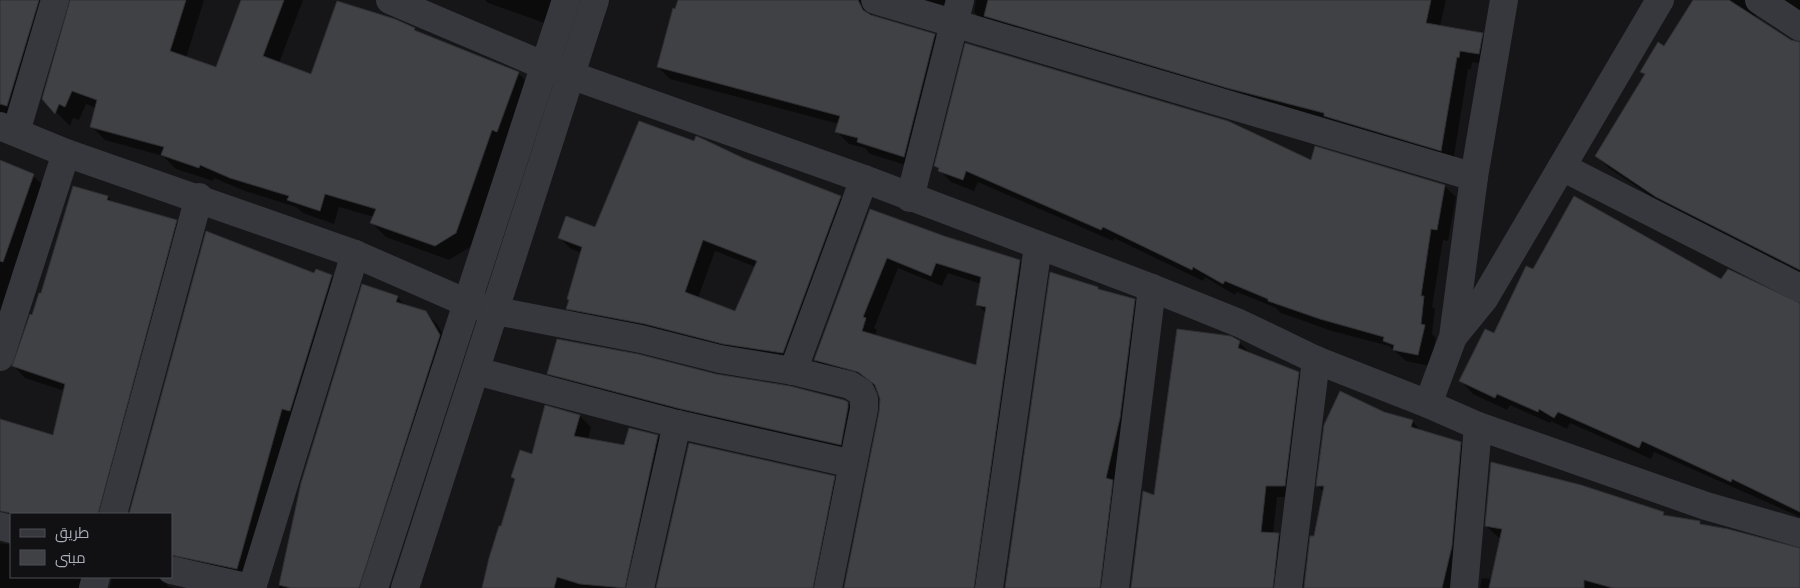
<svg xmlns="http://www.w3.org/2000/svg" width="1800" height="588" font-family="'Asap Condensed',Cairo,sans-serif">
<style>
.shadow{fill:#0007;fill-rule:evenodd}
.building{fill:#404145;stroke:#303034;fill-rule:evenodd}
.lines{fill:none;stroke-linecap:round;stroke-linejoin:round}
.minor{stroke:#37383d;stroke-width:28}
</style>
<rect width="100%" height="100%" fill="#161618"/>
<g class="shadow">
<path d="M0,0h63l-42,119 -21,-7z"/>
<path d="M71,0h133l-18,58 31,11 26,-69h60l-24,63 32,12 103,-46 5,4 99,40 14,14 -26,56 -36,104 -21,13 -63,-23 -14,-14 2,-6 -35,-10 -5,17 -31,-11 -7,-6 -51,-16 -31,-13 -1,3 -37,-12 -13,-13 -58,-16 -14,-14 5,-18 -10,-4 -7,16 -6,-2 -3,8 -27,-27z"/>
<path d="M485,0h77l-9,26 -65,-23z"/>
<path d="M678,0h200l-6,8v9l63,18 12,12 -31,121 -46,-14 -5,-6 -16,-4 -12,-12 2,-8 -169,-45 -12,-12z"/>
<path d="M904,0h58l-7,15z"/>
<path d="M976,0h470l-6,26 42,8 12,12 -3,19 -19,-3 -1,7h-3l-15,93 -467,-138 -12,-12z"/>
<path d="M1695,0h68l-8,13 2,6 34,22 9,3v232l-130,-67 -61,-41 -12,-12 49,-80 -4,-5 22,-24z"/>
<path d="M1783,0h17v11z"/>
<path d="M743,160l97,37 12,11 -58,156 -215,-44 -11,-12 14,-55 -11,-4 -12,-12 37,-9zM715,251l41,16 -20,46 -38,-15z"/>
<path d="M1312,162l132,24 12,11 -8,44 -5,-1 -11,67 3,2 -3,25 4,4 -6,28 -24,-5 -17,-15 -57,-15 -51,-18 -5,-5 -39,-16 -2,3 -30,-18 -2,4 -89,-43 -1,3 -135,-59 -4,9 -23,-9 -15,-16z"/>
<path d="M0,163l33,13 12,11 -33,86 2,2 -14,78z"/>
<path d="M108,197l5,6 63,18 12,12 -77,281h-100v8l-11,6v-104l54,12 11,-45 -40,-13 -11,-12 28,-71z"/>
<path d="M870,211l73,26 77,24 11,12 -45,315h-141l36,-176v-13l-4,-11 -6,-5 -44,-12 -12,-11zM898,268l44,18 6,-13 33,11 -4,20 9,9 -9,54 -102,-31 2,-6 -3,-2z"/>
<path d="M207,233l108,41 17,2 11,12 -95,292 -77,-9v-57h-41z"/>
<path d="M1534,271l187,10 79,24v212l-146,-65 -3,7 -81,-36 -3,6 -16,-8 -1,2 -40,-18 -3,5 -34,-16 -12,-13 33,-46z"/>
<path d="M1097,288l4,3 33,9 12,12 -34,276h-106z"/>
<path d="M397,297l10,10 18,5 12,12 14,24 -78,240h-94l23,-104z"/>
<path d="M1239,342l11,11 48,20 12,12 -14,112h-19l-4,37 5,1 12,11 -5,42h-153l23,-91z"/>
<path d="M548,373l300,30 12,13 -7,41 -292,-72z"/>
<path d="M1384,413l28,8 10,11 38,11 12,11 -11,134h-156l19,-96 -6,-6z"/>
<path d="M580,416l11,11 -3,13 37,7 5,-18 28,7 11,12 -31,140h-156l34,-108 -4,-3 21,-21z"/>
<path d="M834,477l11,11 -20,100h-168z"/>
<path d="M1663,513l4,4 33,5 81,66h-301l2,-10 10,1 9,-41 -3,-1 -12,-11z"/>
<path d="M0,543l11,2v32h87l-6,11h-92z"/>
<path d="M112,577h56l-1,9 7,2h-64z"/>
</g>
<g class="building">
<path d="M0,0h39l-32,106 -7,-2z"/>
<path d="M70,0h116l-16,51 46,16 25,-67h43l-21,56 48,18 26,-73 58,18 20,9 -1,2 105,42 -22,60 -5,-2 -36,103 -21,13 -65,-23 6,-14 -51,-15 -5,17 -33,-11 2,-4 -59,-18 -30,-13 -1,3 -38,-13 3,-8 -74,-20 7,-27 -25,-9 -7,16 -6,-3 -4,10 -13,-15z"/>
<path d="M678,0h180l5,10 8,5 64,19 -31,123 -47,-15 1,-4 -23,-6 5,-16 -183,-49 16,-59 2,1z"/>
<path d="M988,0h443l-5,23 57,10 -4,21 -19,-3 -1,7 -2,-1 -16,94 -117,-35v-3l-97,-25 -243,-72z"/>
<path d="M1693,0h36l62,40 9,2v228l-144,-73 -61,-41 50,-82 -5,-2 18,-30 6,4z"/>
<path d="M965,43l263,78 83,39 4,-14 130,39 -8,45 -6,-1 -10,67h3l-3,28 4,1 -7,30 -25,-5 1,-5 -11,-4 1,-4 -64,-18 -52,-18v-2l-43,-18 -2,3 -30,-17 -1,3 -89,-43 -2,3 -135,-59 -3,9 -25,-9 1,-3 -5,-2z"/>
<path d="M639,121l55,20 2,-5 5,2 42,20 98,38 -58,157 -60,-9 -78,-20 -79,-15 3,-9 -2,-1 15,-52 -24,-9 8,-22 29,11zM703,240l54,21 -22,50 -50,-19z"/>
<path d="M0,160l34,14 -31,88 -3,-1z"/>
<path d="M73,186l35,10 -1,4 70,20 -79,294h-82l-16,-3v-92l53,16 12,-51 -53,-18 18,-52 2,1 7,-22h2z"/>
<path d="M1574,196l147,83 7,-10 72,34v209l-68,-33 -1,3 -89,-41 -3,7 -81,-36 -4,6 -15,-9 -1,3 -41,-18 -2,4 -36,-17 26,-52 9,4 32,-67 7,3z"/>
<path d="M870,209l74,27 76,24 -46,328h-130l35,-176 1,-13 -5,-14 -17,-13 -44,-12zM887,258l44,18 5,-13 45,14 -5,28 10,2 -10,58 -114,-34 4,-13 -3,-1z"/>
<path d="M206,231l108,42 2,-4 16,6 -42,136 -8,-2 -45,160 -66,-14v-41h-42z"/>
<path d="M1050,272l48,15v2l37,10 -15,119 -14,60 7,2 -13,108h-95z"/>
<path d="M362,284l36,12 -2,6 30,9 14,24 -81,253h-68l-12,-3 22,-102z"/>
<path d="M1177,329l54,7 9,5 -2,7 61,24 -14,114h-19l-5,46 18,1 -6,55h-142l12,-97 11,4z"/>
<path d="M557,339l81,15 78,20 74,12 54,14 4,2v5l-7,38 -160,-36 -134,-35z"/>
<path d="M1340,391l44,21 29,8 -2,7 50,15 -9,104 -10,42h-138l6,-52h4l10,-50h-8l8,-61z"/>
<path d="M545,405l35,10 -6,21 50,9 5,-17 29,7 -33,153 -45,-4 -23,-7 -3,11h-72l7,-30 10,-32h2l14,-47 -4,-2 9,-27 12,4z"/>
<path d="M689,443l146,33 -22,112h-157z"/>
<path d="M1491,462l90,23 83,27 -1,3 37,6v3l28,5 72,19v40h-187l-29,-8v8h-95l13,-59 -17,-3z"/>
</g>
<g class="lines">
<g class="minor">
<path d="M390,0l155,66 319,113 288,109 87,35 77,37 112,44 50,22 228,80 94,27"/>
<path d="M875,0l599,177"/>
<path d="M1759,0l41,27"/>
<path d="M0,126l66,27 289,101 112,49 29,8 145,28 79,20 73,12 57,14 11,7 3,7v10l-36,179"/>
<path d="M16,132l39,-132"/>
<path d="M1562,167l238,121"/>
<path d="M910,198l50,-198"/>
<path d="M1453,337l31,-38 176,-299"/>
<path d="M0,357l66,-204"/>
<path d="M476,371l201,53 176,40"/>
<path d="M793,371l71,-192"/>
<path d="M1428,404l25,-67 21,-160 30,-177"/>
<path d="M113,514l86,-317"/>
<path d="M0,526l11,3"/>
<path d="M171,570l79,18"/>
<path d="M93,588l3,-11"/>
<path d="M252,588l103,-334"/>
<path d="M374,588l192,-588"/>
<path d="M405,588l190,-588"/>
<path d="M640,588l37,-164"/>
<path d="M989,588l49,-342"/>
<path d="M1115,588l37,-300"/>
<path d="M1288,588l28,-228"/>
<path d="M1464,588l14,-162"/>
</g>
</g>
<rect x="10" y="513" width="162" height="65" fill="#111113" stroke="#4d4f55"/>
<rect x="20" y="529" width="25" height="8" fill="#37383d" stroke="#4d4f55"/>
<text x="55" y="538" font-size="15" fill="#a8adb8">طريق</text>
<rect x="20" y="550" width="25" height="15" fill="#404145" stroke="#4d4f55"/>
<text x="55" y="563" font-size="15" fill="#a8adb8">مبنى</text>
</svg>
